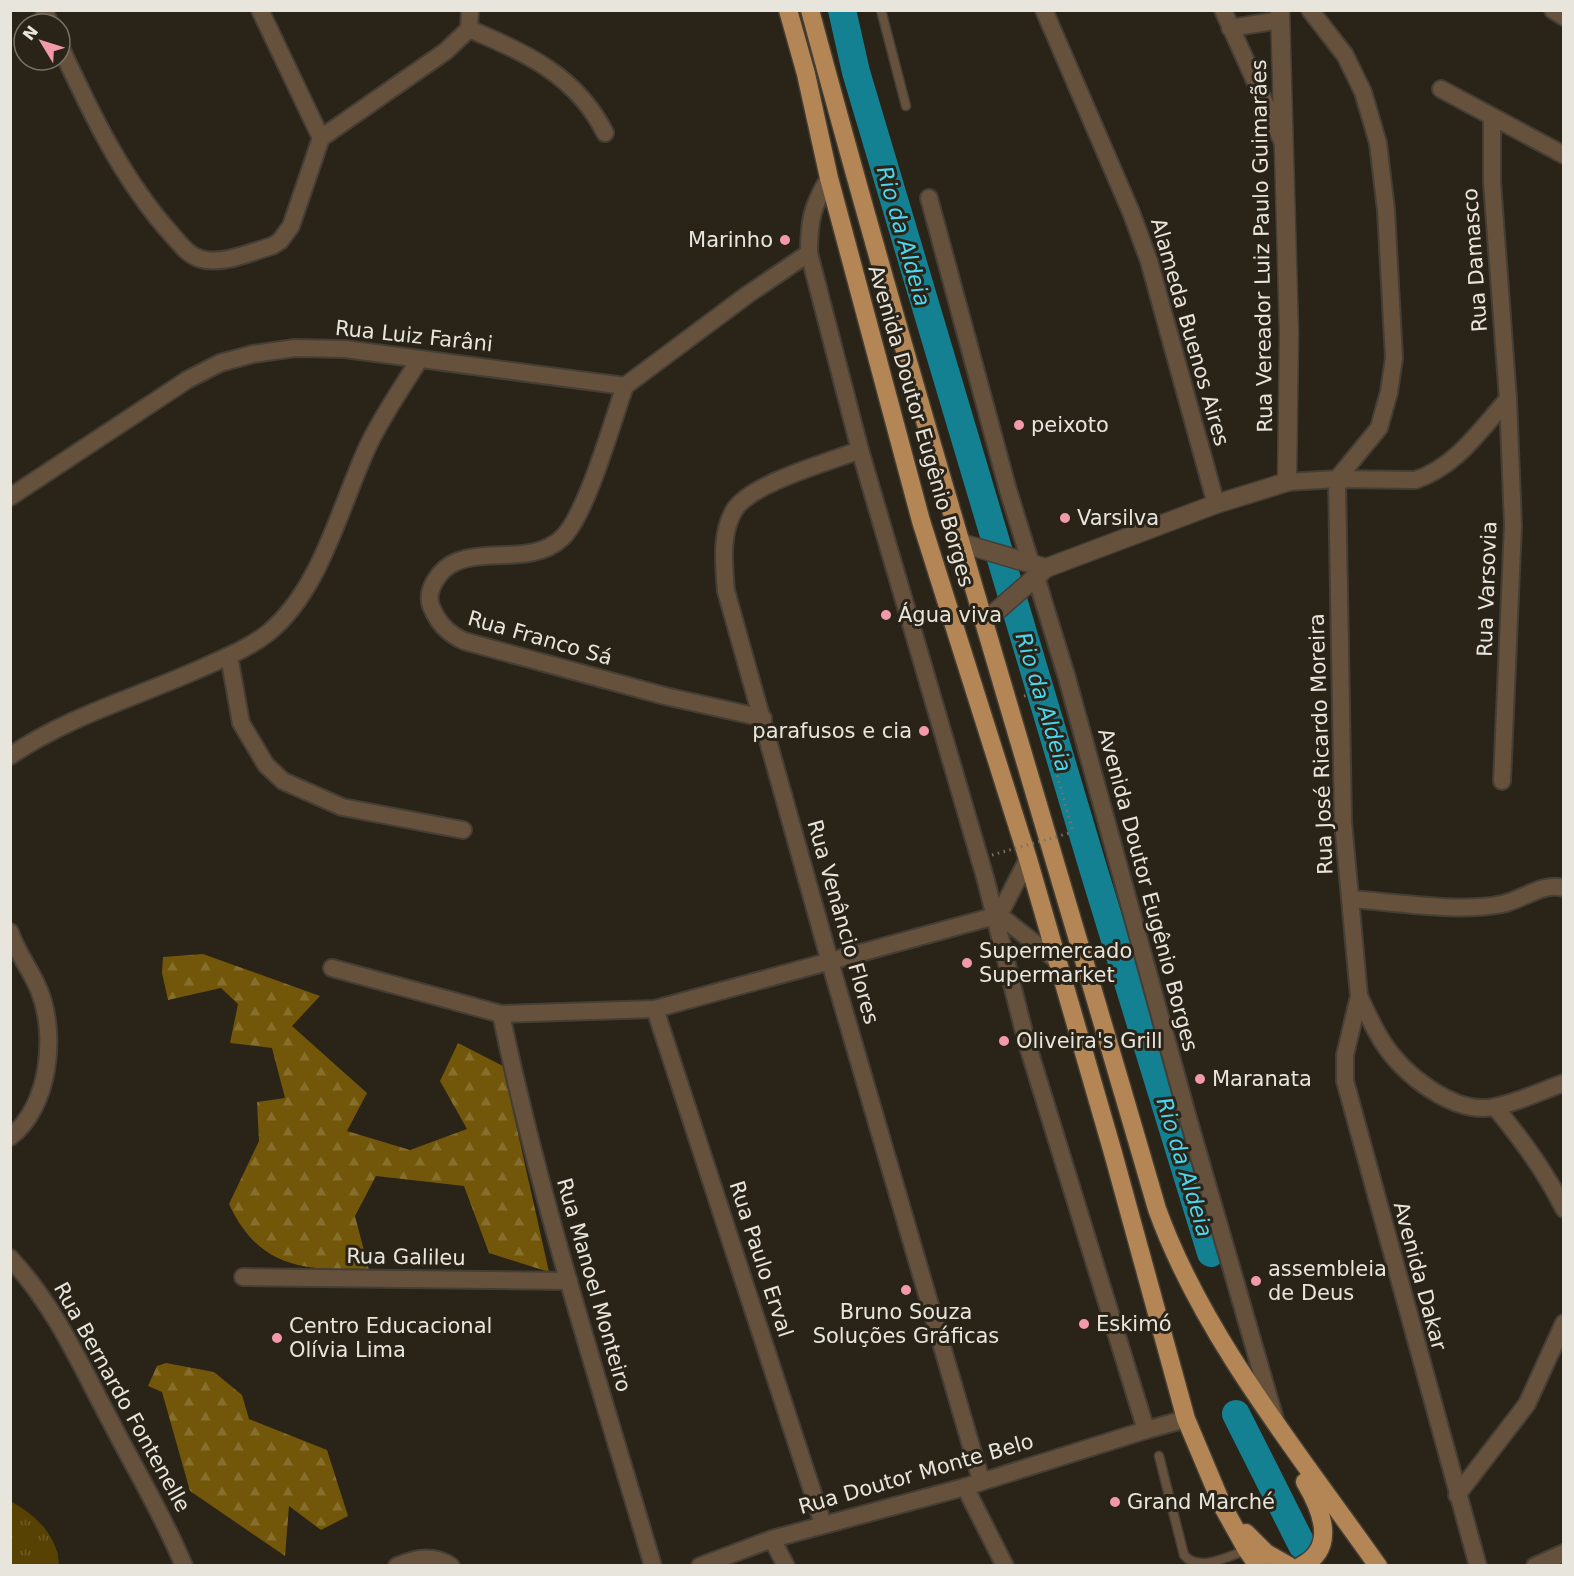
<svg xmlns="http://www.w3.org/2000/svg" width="1574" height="1576" font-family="'DejaVu Sans',sans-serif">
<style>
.forest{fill:url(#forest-firs)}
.park{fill:url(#park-tufts)}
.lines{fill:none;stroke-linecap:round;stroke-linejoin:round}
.river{stroke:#148193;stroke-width:28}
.service-casing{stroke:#443e34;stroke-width:11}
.minor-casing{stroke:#443e34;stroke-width:20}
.tertiary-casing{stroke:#443e34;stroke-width:21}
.trunk-casing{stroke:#443e34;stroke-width:21}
.path{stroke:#787369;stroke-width:3;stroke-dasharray:1.5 4.5;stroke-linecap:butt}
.service{stroke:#66513d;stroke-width:8}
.minor{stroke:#66513d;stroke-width:16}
.tertiary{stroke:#66513d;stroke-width:18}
.trunk{stroke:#b48656;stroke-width:18}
.path-bridge{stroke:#787369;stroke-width:3;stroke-dasharray:1.5 4.5;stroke-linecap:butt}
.poi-dot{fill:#f39aaa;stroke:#292318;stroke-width:2}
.labels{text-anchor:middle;stroke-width:6;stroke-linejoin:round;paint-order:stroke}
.poi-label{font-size:21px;fill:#e8e5dd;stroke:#292318;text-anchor:start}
.street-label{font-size:21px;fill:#e8e5dd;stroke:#292318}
.water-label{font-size:22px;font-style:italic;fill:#4ad7f1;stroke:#292318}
</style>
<defs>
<pattern id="forest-firs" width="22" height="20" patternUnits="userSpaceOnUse" patternTransform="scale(1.5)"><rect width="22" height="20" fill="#725609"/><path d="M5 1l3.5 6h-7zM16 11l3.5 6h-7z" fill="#866e2c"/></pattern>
<pattern id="park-tufts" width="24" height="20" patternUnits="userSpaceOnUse" patternTransform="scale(1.5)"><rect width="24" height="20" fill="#574103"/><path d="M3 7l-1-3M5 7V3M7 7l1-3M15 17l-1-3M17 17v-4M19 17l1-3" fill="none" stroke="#6f5c27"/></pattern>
</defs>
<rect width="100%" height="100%" fill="#292318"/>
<g class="forest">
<path d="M203,954l117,42 -28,30 75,67 -20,38 63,19 57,-21 -27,-48 18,-38 45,23 46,206 -60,-19 -25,-67 -88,-10 -21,40 14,54c-64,0 -110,-1 -140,-66l30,-63 -2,-39 28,-4 -13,-50 -42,-5 8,-39 -17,-16 -53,12 -6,-27 1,-16z"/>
<path d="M166,1363l48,9 28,23 7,24 78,31 21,66 -27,14 -32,-24 -4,50 -95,-65 -28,-99 -14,-6 9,-20z"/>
</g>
<path class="park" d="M10,1501c25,13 48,35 49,64h-48z"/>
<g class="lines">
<g class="river">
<path d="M842,10l14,62 237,796 118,385"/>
<path d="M1236,1414l66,131"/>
</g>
<defs>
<g id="service">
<path d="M881,10l25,96"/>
<path d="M1159,1456l25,99c14,18 45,1 63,-5"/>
</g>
<g id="minor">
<path d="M44,10l6,14"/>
<path d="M260,10l61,128"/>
<path d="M1044,10l87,202 18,49 67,243"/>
<path d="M1223,10l60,133"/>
<path d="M1310,10l35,45 18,37 15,51 8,67 8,148 -5,34 -10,36 -42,51"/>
<path d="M1553,10l11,7"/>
<path d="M1230,28l50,-8"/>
<path d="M469,29c56,23 108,47 136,104"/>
<path d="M60,46c31,67 63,135 113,190 8,9 16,20 28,23 22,6 50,-7 71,-13l8,-5 11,-15 30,-88 125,-87 23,-22 1,-19"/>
<path d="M1441,89l123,66"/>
<path d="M1492,117v65l16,217 5,126 -11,256"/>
<path d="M829,178c-17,28 -20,43 -20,75l51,197 125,427 41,163 120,390 40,-11"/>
<path d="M929,198l79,292 23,74"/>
<path d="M625,386c-13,36 -38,128 -63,152 -29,27 -73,10 -106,24 -15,6 -31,27 -25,44 7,17 16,27 33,35l201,55 98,22"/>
<path d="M860,450c-31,12 -108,33 -125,59 -15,23 -11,56 -9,82l104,371 151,518"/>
<path d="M1337,479l6,343 16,174 -14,59v26l133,485"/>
<path d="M1287,482l50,-3 78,1c41,-13 65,-50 93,-81"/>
<path d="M10,497l177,-117 33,-17 33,-9 42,-6 50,1 280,37 122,-91 62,-42"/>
<path d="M1036,577l31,101 121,440 87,301"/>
<path d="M229,656l12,67 25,42 17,16 59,26 121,23"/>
<path d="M10,756c58,-40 130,-60 194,-89 22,-10 45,-19 64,-34 53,-43 72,-127 100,-187 14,-30 34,-58 51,-86"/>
<path d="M1351,899c43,3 110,14 151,5 21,-4 40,-22 62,-16"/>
<path d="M999,915l56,44"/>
<path d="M10,932c7,21 21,38 29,58 18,43 11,117 -29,147"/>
<path d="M332,968l169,46 154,-5 344,-94 29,-56"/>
<path d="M1359,996c7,15 14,31 23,45 20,33 72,74 112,66 23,-4 47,-16 70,-24"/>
<path d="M655,1009l168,515"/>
<path d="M501,1014c39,186 98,369 152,552"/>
<path d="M1495,1107c27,33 50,64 69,102"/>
<path d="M10,1258c45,48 70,106 101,164 25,49 52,93 73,144"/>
<path d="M243,1277l326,4"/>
<path d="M965,1487l40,79"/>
<path d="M1457,1495l70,-91 37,-81"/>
<path d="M772,1539l14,27"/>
<path d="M397,1566c19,-8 36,-12 54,0"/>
<path d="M700,1566l72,-27 193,-52 181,-57"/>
<path d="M1535,1566l29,-13"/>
</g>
<g id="tertiary">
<path d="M961,543l85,25"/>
<path d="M984,622l62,-54 170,-64 71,-22 2,-149 -9,-323"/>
</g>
<g id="trunk">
<path d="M788,10l18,64 23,104 92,343 107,338 85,294 73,266 37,88 24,43 11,16"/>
<path d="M810,10c108,402 231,799 347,1199 46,128 143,246 221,357"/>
<path d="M1246,1533l20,20 23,13"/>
<path d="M1301,1566c37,-18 20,-57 4,-84"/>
</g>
</defs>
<use href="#service" class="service-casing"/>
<use href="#minor" class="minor-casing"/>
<use href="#tertiary" class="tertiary-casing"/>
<use href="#trunk" class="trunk-casing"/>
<path class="path" d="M1024,696l10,-3 39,139"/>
<use href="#service" class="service"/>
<use href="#minor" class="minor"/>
<use href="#tertiary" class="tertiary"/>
<use href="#trunk" class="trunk"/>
<path class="path-bridge" d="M992,855l81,-23"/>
</g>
<g class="poi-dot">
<circle cx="785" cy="240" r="6"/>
<circle cx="1019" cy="425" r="6"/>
<circle cx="1065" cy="518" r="6"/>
<circle cx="886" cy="615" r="6"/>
<circle cx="924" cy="731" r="6"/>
<circle cx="967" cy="963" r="6"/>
<circle cx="1004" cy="1041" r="6"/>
<circle cx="1200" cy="1079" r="6"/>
<circle cx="1256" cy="1281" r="6"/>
<circle cx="906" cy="1290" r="6"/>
<circle cx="1084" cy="1324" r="6"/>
<circle cx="277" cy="1338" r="6"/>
<circle cx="1115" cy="1502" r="6"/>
</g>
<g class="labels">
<g class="poi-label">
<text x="773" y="247" text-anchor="end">Marinho</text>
<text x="1031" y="432">peixoto</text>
<text x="1077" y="525">Varsilva</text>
<text x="898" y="622">Água viva</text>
<text x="912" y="738" text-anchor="end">parafusos e cia</text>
<text x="979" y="958">Supermercado<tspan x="979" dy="24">Supermarket</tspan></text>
<text x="1016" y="1048">Oliveira's Grill</text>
<text x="1212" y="1086">Maranata</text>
<text x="1268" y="1276">assembleia<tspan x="1268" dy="24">de Deus</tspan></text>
<text x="906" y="1319" text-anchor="middle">Bruno Souza<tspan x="906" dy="24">Soluções Gráficas</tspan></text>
<text x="1096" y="1331">Eskimó</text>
<text x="289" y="1333">Centro Educacional<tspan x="289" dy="24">Olívia Lima</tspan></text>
<text x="1127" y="1509">Grand Marché</text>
</g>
<g class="street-label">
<text transform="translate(1262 246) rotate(-91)" y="7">Rua Vereador Luiz Paulo Guimarães</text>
<text transform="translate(1475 260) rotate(-94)" y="7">Rua Damasco</text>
<text transform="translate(1190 332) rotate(74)" y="7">Alameda Buenos Aires</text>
<text transform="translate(414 336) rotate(6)" y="7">Rua Luiz Farâni</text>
<text transform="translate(921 426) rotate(74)" y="7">Avenida Doutor Eugênio Borges</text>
<text transform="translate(1487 589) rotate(-88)" y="7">Rua Varsovia</text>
<text transform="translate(540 638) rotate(16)" y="7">Rua Franco Sá</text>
<text transform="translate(1321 744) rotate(-92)" y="7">Rua José Ricardo Moreira</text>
<text transform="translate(1148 890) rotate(75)" y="7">Avenida Doutor Eugênio Borges</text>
<text transform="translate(843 922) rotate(74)" y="7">Rua Venâncio Flores</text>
<text transform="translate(406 1257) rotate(1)" y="7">Rua Galileu</text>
<text transform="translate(761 1259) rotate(72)" y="7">Rua Paulo Erval</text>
<text transform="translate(1420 1276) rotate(75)" y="7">Avenida Dakar</text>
<text transform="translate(594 1285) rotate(74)" y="7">Rua Manoel Monteiro</text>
<text transform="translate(122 1397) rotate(61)" y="7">Rua Bernardo Fontenelle</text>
<text transform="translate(916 1474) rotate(-16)" y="7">Rua Doutor Monte Belo</text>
</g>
<g class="water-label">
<text transform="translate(904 236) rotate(74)" y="8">Rio da Aldeia</text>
<text transform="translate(1044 702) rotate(73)" y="8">Rio da Aldeia</text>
<text transform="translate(1185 1167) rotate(73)" y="8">Rio da Aldeia</text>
</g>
</g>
<rect width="1574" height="1576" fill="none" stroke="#e8e5dd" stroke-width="24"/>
<g transform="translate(42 42) rotate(308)"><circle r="28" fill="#292318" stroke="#757167" stroke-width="1.5"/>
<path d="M0-4.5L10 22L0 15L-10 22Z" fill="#f39aaa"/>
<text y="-9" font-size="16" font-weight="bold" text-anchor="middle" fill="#e8e5dd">N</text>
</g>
</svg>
